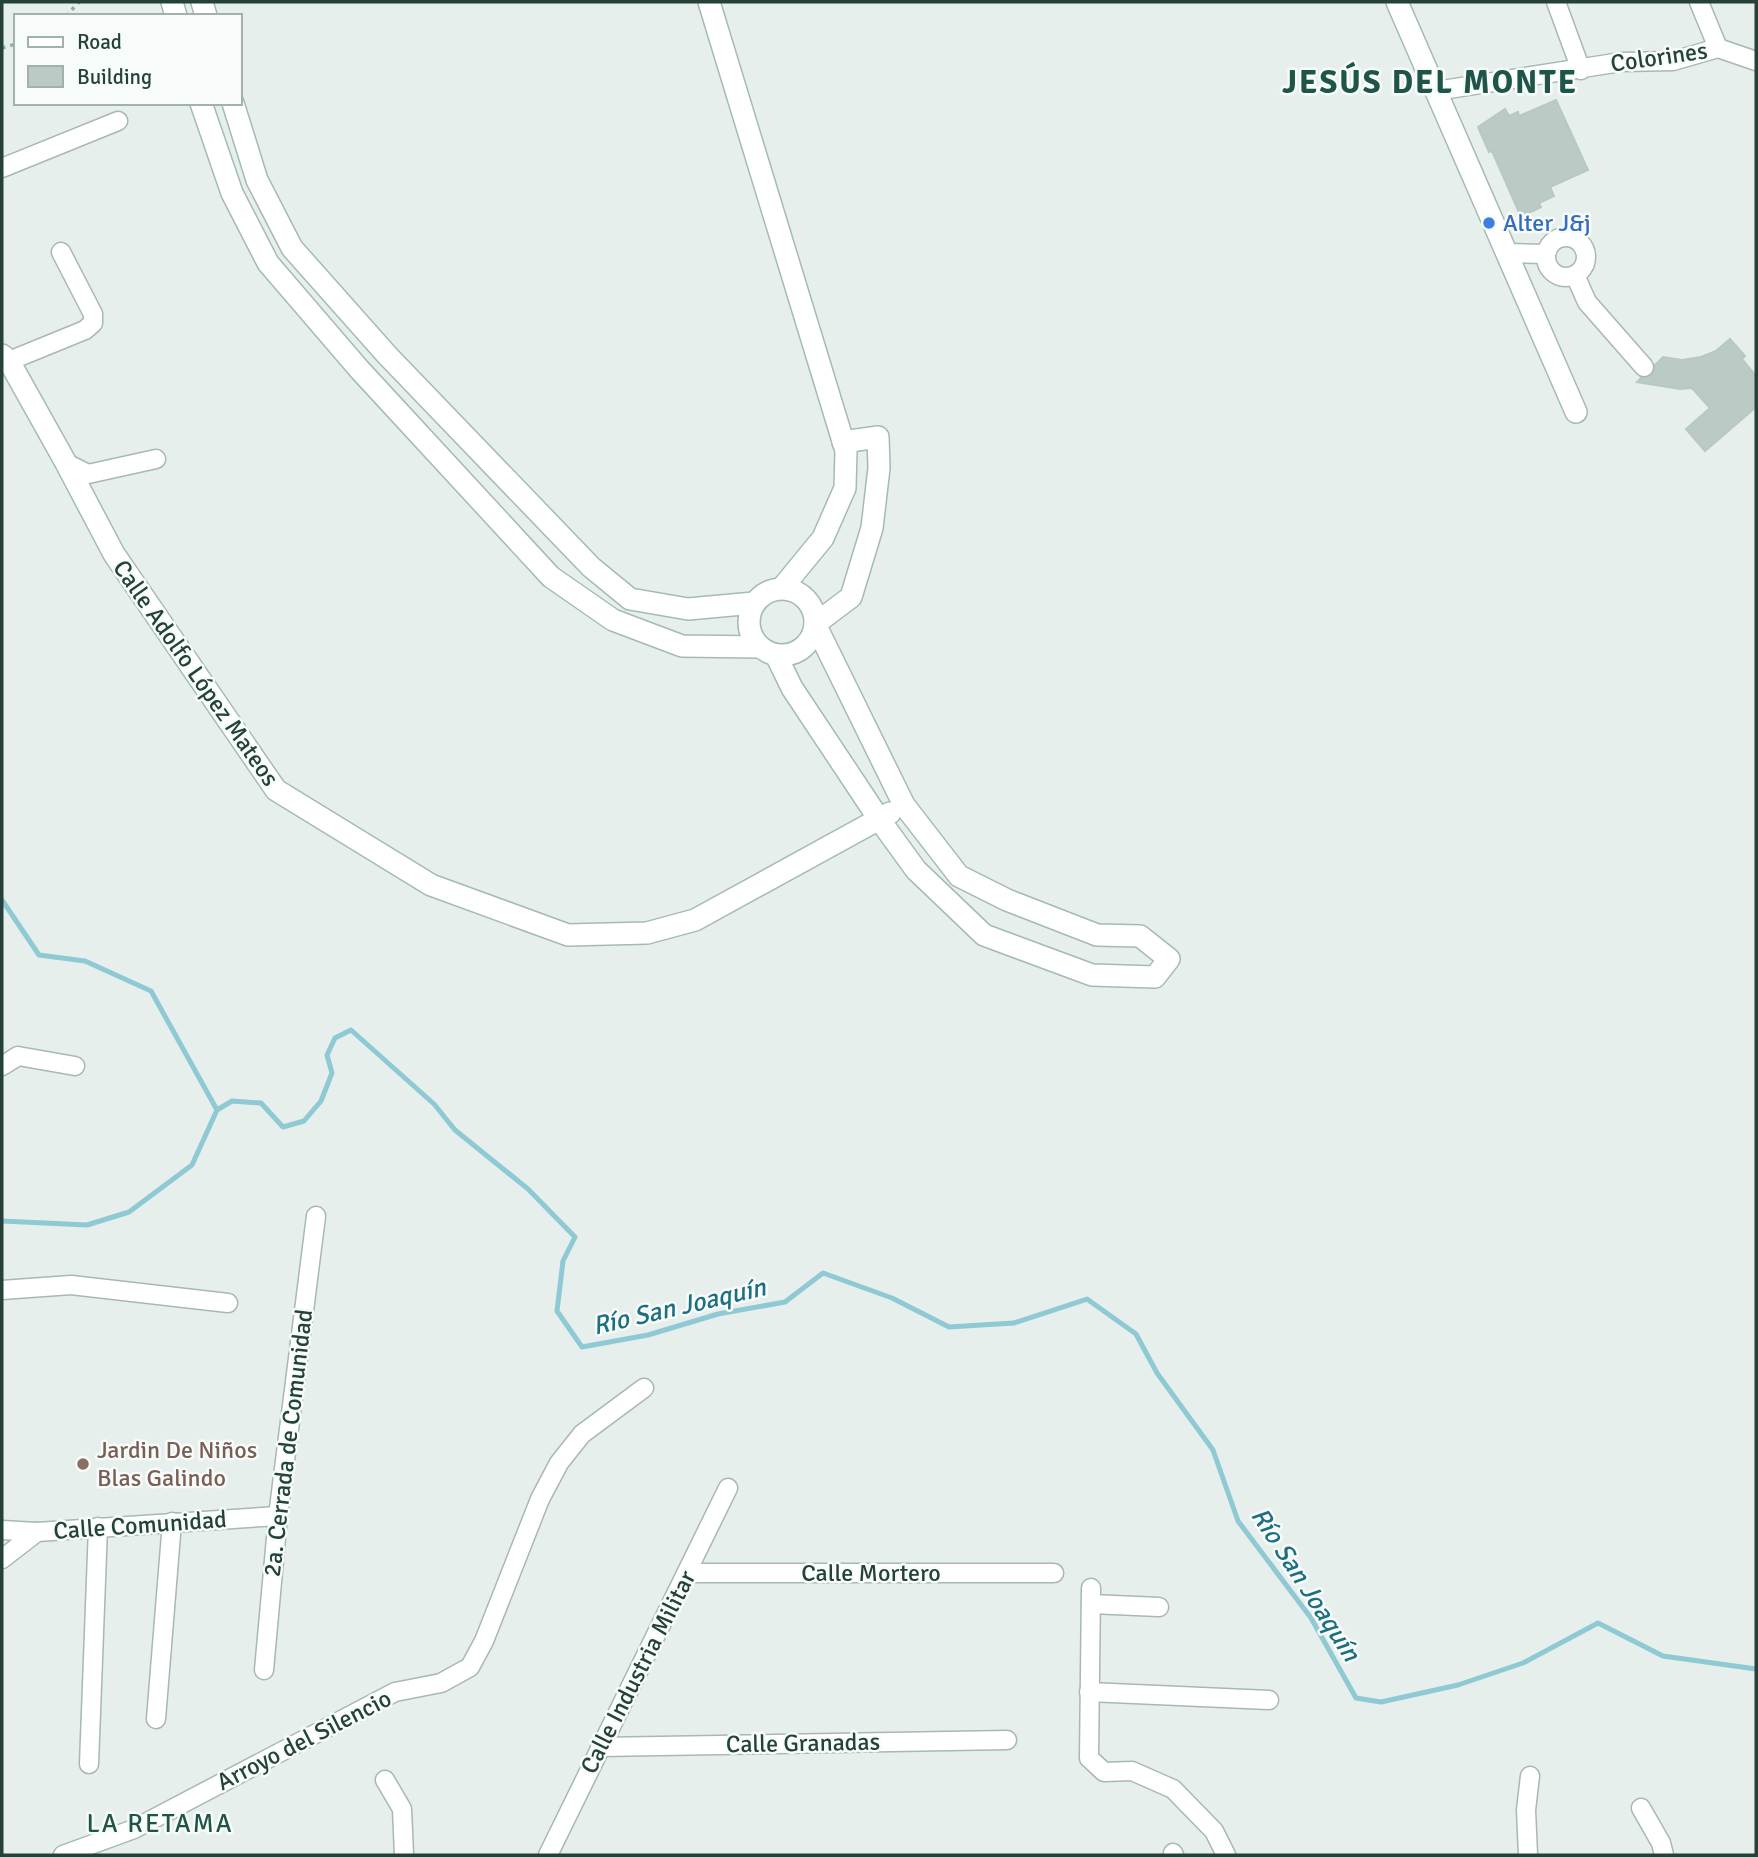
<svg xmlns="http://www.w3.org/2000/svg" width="1758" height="1857" font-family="Signika,sans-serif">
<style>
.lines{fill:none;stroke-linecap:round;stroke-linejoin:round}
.stream{stroke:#8ec9d4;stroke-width:5}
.building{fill:#bbcac4;stroke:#b8c9c2;stroke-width:2}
.street-casing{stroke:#a8b8b2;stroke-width:21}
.secondary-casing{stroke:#a4bbb3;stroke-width:24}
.path{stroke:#86b3a5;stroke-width:3.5;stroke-dasharray:3.5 5;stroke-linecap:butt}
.street{stroke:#fff;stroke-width:18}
.secondary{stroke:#fff;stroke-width:21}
.shop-dot{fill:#3f7fe0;stroke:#f7fbf9;stroke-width:2.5}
.education-dot{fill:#8d6e63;stroke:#f7fbf9;stroke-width:2.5}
.labels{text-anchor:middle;stroke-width:5;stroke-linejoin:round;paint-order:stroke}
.street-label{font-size:24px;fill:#24423a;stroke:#f7fbf9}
.shop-label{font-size:24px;fill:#366cbe;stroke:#f7fbf9;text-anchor:start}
.education-label{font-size:24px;fill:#785e54;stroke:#f7fbf9;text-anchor:start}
.water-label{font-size:26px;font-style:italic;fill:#1c6f80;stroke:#f7fbf9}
.neighbourhood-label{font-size:26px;letter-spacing:2px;fill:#1f5548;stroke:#f7fbf9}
.district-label{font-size:32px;font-weight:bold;letter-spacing:2px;fill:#1f5548;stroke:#f7fbf9}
</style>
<rect width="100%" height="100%" fill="#e6efeb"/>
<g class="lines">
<g class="stream">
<path d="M2,900l37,55 46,6 66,30 66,119"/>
<path d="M2,1221l85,4 42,-13 63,-47 25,-55 15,-9 29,2 22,24 21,-6 17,-20 11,-28 -5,-18 8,-17 16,-8 83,74 21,26 73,59 47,48 -12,24 -6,50 25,36 66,-12 70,-21 67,-12 38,-29 69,25 57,29 65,-4 73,-24 49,35 21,39 56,77 25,71 73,97 45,80 25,4 77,-17 65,-22 75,-40 65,33 93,13"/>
</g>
</g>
<g class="building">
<path d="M1556,100l32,70 -38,17 4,9 -15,7 2,4 -20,10 -29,-66 -3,1 -11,-25 27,-18 4,7 9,-4 1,4z"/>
<path d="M1730,339l15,17 -3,3 14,17v31l-51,44 -19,-22 24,-21 -18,-20 -12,1 -43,-7 4,-4 11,-3 3,-10 8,-8 19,3 19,-3 15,-6z"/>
</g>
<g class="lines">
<defs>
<g id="street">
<path d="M1556,2l25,68"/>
<path d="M1699,2l19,46"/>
<path d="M1436,91l185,-29 52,-1 45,-13 38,13"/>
<path d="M2,168l116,-47"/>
<circle cx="1566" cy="257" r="20"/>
<path d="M1507,253l39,1"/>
<path d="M1575,275l12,27 57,65"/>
<path d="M9,361l76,-31 8,-7v-9l-32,-62"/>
<path d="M66,463l22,11 68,-15"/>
<path d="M2,1066l16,-10 57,10"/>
<path d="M2,1290l69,-5 157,18"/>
<path d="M2,1530l35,2 241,-16"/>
<path d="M2,1559l35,-27"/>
<path d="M688,1573h366"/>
<path d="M1091,1588l-2,170 15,14 28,-1 41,18 41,42 12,24"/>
<path d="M1091,1604l68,3"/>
<path d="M264,1670l14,-154 38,-300"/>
<path d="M1089,1692l180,8"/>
<path d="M156,1719l16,-197"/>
<path d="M600,1747l407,-7"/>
<path d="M89,1764l9,-237"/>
<path d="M385,1780l17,29 2,46"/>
<path d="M1641,1808l20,35 3,12"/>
<path d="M1173,1853l1,2"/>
<path d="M63,1855l71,-26 261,-137 46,-9 29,-16 14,-26 56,-142 19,-36 23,-29 62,-46"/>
<path d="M548,1855l180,-367"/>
<path d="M1528,1855l-2,-45 4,-34"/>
</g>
<g id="secondary">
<path d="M172,2l4,14"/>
<path d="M202,2l4,14"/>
<path d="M709,2l137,449 -1,37 -22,50 -41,50"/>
<path d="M1397,2l179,410"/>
<path d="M201,103l31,90 36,70 91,106 192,208 62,43 69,26 78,1"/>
<path d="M233,103l24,77 35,68 95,107 204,212 39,32 58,10 66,-6"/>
<path d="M2,355l7,6 57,102 48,91 162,236 155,95 137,50 79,-2 48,-13 195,-107"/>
<circle cx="782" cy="622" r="33"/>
<path d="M776,655l16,33 87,131 37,51 68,65 108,40 63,2 14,-18 -29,-23 -43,-1 -90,-35 -48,-24 -55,-71 -89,-181 36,-27 21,-69 7,-60 -1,-31 -35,5"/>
</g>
</defs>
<use href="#street" class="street-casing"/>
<use href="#secondary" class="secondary-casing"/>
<g class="path">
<path d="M66,16l13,-14"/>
<path d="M2,48l14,-4"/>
</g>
<use href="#street" class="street"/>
<use href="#secondary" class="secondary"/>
</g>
<circle class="shop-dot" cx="1489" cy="223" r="7"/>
<circle class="education-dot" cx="83" cy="1464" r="7"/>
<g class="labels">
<g class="street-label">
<text transform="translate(1659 57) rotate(-8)" y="8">Colorines</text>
<text transform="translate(196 673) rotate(55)" y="8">Calle Adolfo López Mateos</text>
<text transform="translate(288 1443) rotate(-83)" y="8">2a. Cerrada de Comunidad</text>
<text transform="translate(140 1525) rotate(-4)" y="8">Calle Comunidad</text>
<text x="871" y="1581">Calle Mortero</text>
<text transform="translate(638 1672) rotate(-63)" y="8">Calle Industria Militar</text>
<text transform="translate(304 1740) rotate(-27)" y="8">Arroyo del Silencio</text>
<text transform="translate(803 1743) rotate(-1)" y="8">Calle Granadas</text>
</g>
<g class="shop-label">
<text x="1503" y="231">Alter J&amp;j</text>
</g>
<g class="education-label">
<text x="97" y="1458">Jardin De Niños<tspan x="97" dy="28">Blas Galindo</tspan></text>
</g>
<g class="water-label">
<text transform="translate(679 1306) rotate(-13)" y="9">Río San Joaquín</text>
<text transform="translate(1306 1584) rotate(57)" y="9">Río San Joaquín</text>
</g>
<g class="neighbourhood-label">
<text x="160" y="1832">LA RETAMA</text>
</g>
<g class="district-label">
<text x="1430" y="93">JESÚS DEL MONTE</text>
</g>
</g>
<rect width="1758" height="1857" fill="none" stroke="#24423a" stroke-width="7"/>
<rect x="14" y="14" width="228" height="91" fill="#f7fbf9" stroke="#a3b1ad" stroke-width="2"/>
<rect x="28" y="37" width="35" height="10" fill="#ffffff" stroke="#a3b1ad" stroke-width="2"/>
<text x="77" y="49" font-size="21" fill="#24423a">Road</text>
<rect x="28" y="66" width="35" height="21" fill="#bbcac4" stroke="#a3b1ad" stroke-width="2"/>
<text x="77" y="84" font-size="21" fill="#24423a">Building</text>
</svg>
